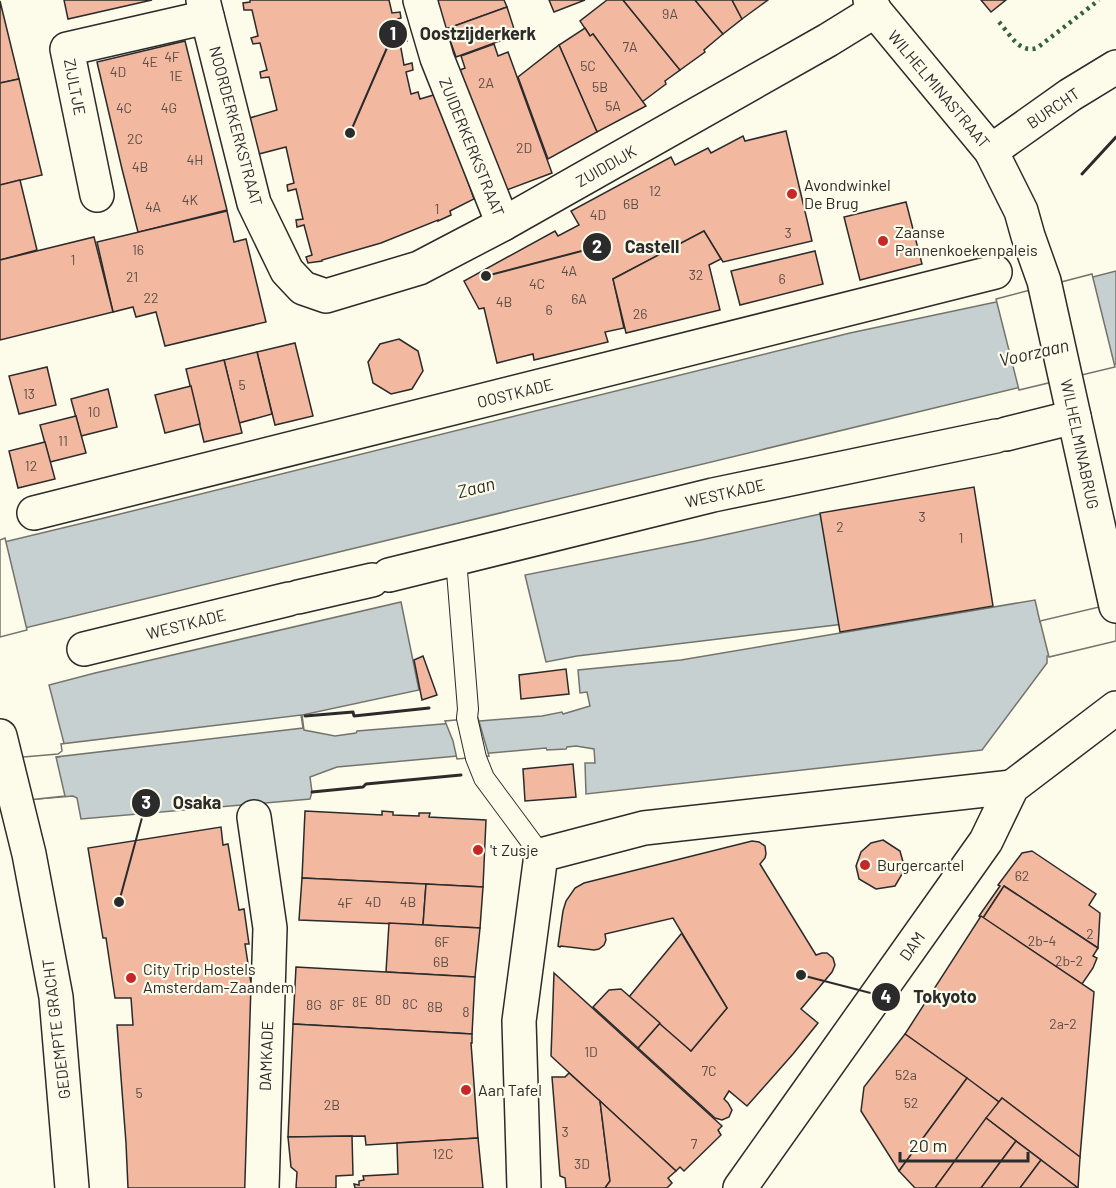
<svg xmlns="http://www.w3.org/2000/svg" width="1116" height="1188" font-family="Barlow,sans-serif">
<style>
.water{fill:#c7d0d0;stroke:#74746e;stroke-width:1.5}
.pier{fill:#fdfbea;stroke:#74746e;stroke-width:1.5}
.building{fill:#f2b8a0;stroke:#2b2b2b;stroke-width:1.5}
.lines{fill:none;stroke-linecap:round;stroke-linejoin:round}
.lane-casing{stroke:#2b2b2b;stroke-width:22}
.street-casing{stroke:#2b2b2b;stroke-width:36}
.secondary-casing{stroke:#2b2b2b;stroke-width:36}
.lane{stroke:#fdfbea;stroke-width:20}
.street{stroke:#fdfbea;stroke-width:33}
.secondary{stroke:#fdfbea;stroke-width:33}
.hedge{stroke:#34623c;stroke-width:4.5;stroke-dasharray:3 4.5;stroke-linecap:butt}
.wall{stroke:#2b2b2b;stroke-width:3}
.poi-dot{fill:#c62828;stroke:#fdfbea;stroke-width:2}
.labels{text-anchor:middle;stroke-width:4.5;stroke-linejoin:round;paint-order:stroke}
.number-label{font-size:14px;fill:#5d4e48}
.street-label{font-size:16px;fill:#2b2b2b;stroke:#fdfbea}
.poi-label{font-size:16px;fill:#2b2b2b;stroke:#fdfbea;text-anchor:start}
.water-label{font-size:18px;font-style:italic;fill:#2b2b2b;stroke:#fdfbea}
.leader{fill:none;stroke:#2b2b2b;stroke-width:2}
.callout-dot{fill:#2b2b2b;stroke:#fdfbea;stroke-width:2}
.mark-label{font-size:18px;text-anchor:middle;font-weight:bold;fill:#fff}
.callout-label{font-size:18px;text-anchor:middle;font-weight:bold;fill:#2b2b2b;stroke:#fdfbea;stroke-width:4.5;stroke-linejoin:round;paint-order:stroke}
</style>
<rect width="100%" height="100%" fill="#fdfbea"/>
<g class="water">
<path d="M1116,271v93l-1116,270v-91l104,-25 746,-185 146,-31z"/>
<path d="M825,513l19,111 -267,32 -31,6 -21,-87 176,-35z"/>
<path d="M1035,600l5,22 76,-18v35l-69,17v7l-65,87 -396,44 -1,-31h10l-1,-14 -18,-3 -9,1 -1,2 -19,1 -1,-2 -209,19 -27,10 2,15 -2,7 -229,20 -4,-21 -4,-2 -73,6v-40l58,-5 4,-1 4,-5 -17,-66 46,-12 306,-71 18,88 -117,25 2,15 31,6 21,-3 1,-2 185,-15 20,-4 1,2 27,-8 -3,-14 -7,1 -2,-23 103,-10z"/>
</g>
<g class="pier">
<path d="M1092,274l23,93 -96,23 -23,-91z"/>
<path d="M5,538l22,92 -27,7v-97z"/>
<path d="M1116,603v38l-67,16 -9,-36z"/>
<path d="M301,715l2,13 -247,29 9,39 -65,7v-44l58,-5 4,-3 -1,-7z"/>
<path d="M478,718l11,38 -32,3 -4,-18 -8,-20z"/>
</g>
<g class="building">
<path d="M64,0h88l-84,19z"/>
<path d="M250,0h139l3,13 8,-1 1,6 -7,2 3,15 7,-1 3,7 -7,2 4,22 8,-2 1,7 -7,2 5,22 7,-2 2,7 17,-5 37,105 -24,12 1,4 -13,6v-1l-57,23 -59,17v1l-14,2 -2,-6 6,-2 -8,-30 -7,2 -1,-7 7,-1 -7,-30 -8,2 -1,-6 7,-2 -8,-36 -31,8 -9,-36 31,-9 -8,-33 -8,1 -1,-6 7,-2 -7,-27 -7,1 -2,-6 7,-2 -6,-26h-8l-1,-7 7,-1z"/>
<path d="M436,0h68l3,7 -61,22z"/>
<path d="M549,0h36l-31,12z"/>
<path d="M607,0h16l57,70 -15,11 1,3 -24,18 -49,-68 -3,2 -10,-15z"/>
<path d="M623,0h72l28,34 -19,16 1,2 -25,18z"/>
<path d="M695,0h37l10,19 -19,15z"/>
<path d="M732,0h36l-26,19z"/>
<path d="M981,0h25l-15,12z"/>
<path d="M0,1l19,78 -19,4z"/>
<path d="M507,7l9,28 -60,22 -10,-28z"/>
<path d="M585,28l5,8 3,-2 53,72 -49,26 -38,-87z"/>
<path d="M185,41l42,169 -88,22h-1l-16,-63 -25,-107z"/>
<path d="M494,44l4,12 10,-4 44,121 -48,18 -44,-121 5,-2 -4,-12z"/>
<path d="M559,45l38,87 -49,27 -30,-82z"/>
<path d="M19,79l23,96 -42,10v-102z"/>
<path d="M786,131l26,110 -89,21 -19,-31 -91,48 11,49 -19,4 3,10 -74,18 -1,-6 -36,9 -13,-55 -5,1 -15,-28 91,-50 3,5 21,-11 -8,-14 100,-54 4,8 33,-17 3,5 32,-17 2,5z"/>
<path d="M20,180l17,70 -37,10v-75z"/>
<path d="M906,202l16,62 -62,16 -16,-63z"/>
<path d="M227,211l7,31 12,-3 20,83 -101,24 -9,-34 -20,5 -3,-10 -20,5 -16,-70z"/>
<path d="M704,231l17,28 -12,6 11,45 -94,23 -13,-54z"/>
<path d="M94,237l19,75 -113,28v-80z"/>
<path d="M815,251l8,33 -83,21 -9,-34z"/>
<path d="M399,339l19,12 5,20 -11,18 -21,5 -18,-11 -5,-21 12,-18z"/>
<path d="M295,343l18,73 -38,9 -18,-73z"/>
<path d="M257,352l15,62 -33,9 -15,-63z"/>
<path d="M224,360l18,73 -38,9 -18,-73z"/>
<path d="M47,367l9,38 -37,9 -10,-38z"/>
<path d="M191,386l9,38 -35,9 -10,-38z"/>
<path d="M108,389l9,38 -36,9 -10,-37z"/>
<path d="M76,416l10,37 -36,9 -10,-37z"/>
<path d="M45,442l10,37 -37,9 -9,-37z"/>
<path d="M974,487l19,119 -153,26 -20,-119z"/>
<path d="M423,656l14,39 -15,5 -8,-40z"/>
<path d="M566,669l3,25 -48,5 -2,-24z"/>
<path d="M573,764l3,33 -51,4 -2,-32z"/>
<path d="M305,811l77,4v-4l11,1v3l26,1v-3h11l-1,4 57,3 -3,67 -181,-9z"/>
<path d="M221,827l2,18 5,-1 11,66 5,-1 5,35h-4l11,72 -10,172h-118l-2,-45 -9,-118h16l-2,-27h-16l-9,-60h-3l-15,-90z"/>
<path d="M883,840l17,11 5,18 -10,17 -19,3 -17,-10 -3,-13 5,-14 10,-9z"/>
<path d="M752,841l7,1 6,4 1,8 -1,4 -5,6 56,91 6,-2h5l6,5 2,7 -3,7 -31,37 17,14 -25,31 -46,52 -18,-15 -5,8 4,4 4,7 -3,7 -7,3 -7,-2 -77,-70 22,-25 31,28 36,-43 -54,-90 -68,16 1,6 -2,5 -5,4 -5,1 -33,-4 -1,1 -2,-1 5,-35 3,-10 9,-13 9,-5z"/>
<path d="M1032,851l64,43 -7,11 11,8 -2,35 -94,-62 -21,32 -4,-2 21,-30 -2,-1 24,-32z"/>
<path d="M302,878l124,6 -3,41 -124,-5z"/>
<path d="M426,884l57,3 -3,41 -57,-3z"/>
<path d="M1004,886l94,62 -5,8 4,2 -4,10 -11,16 -99,-66z"/>
<path d="M981,916l113,76 -14,165 -78,-59 -3,4 -94,-68z"/>
<path d="M389,923l91,5 -5,49 -89,-5z"/>
<path d="M681,934h1l45,74 -36,43 -62,-54z"/>
<path d="M296,967l179,10 -3,57 -179,-10z"/>
<path d="M554,973l168,153 -4,4 3,5 -37,36 -4,-4 -4,4 -125,-115z"/>
<path d="M621,989l39,34 -22,25 -45,-41 16,-17z"/>
<path d="M293,1024l179,10v9h-1l7,95 -112,7 -1,-9 -77,1z"/>
<path d="M905,1034l62,44 -68,93 -38,-60 3,-24z"/>
<path d="M569,1073l31,28 10,80 -5,7h-39l-1,-10 -5,-2 -8,-99h13z"/>
<path d="M967,1078l32,24 -64,86h-20l-16,-17z"/>
<path d="M1002,1098l78,59 -2,31 -92,-70z"/>
<path d="M600,1101l76,70 -8,7 4,5 -5,5h-62l5,-7z"/>
<path d="M986,1118l30,23 -35,47h-46z"/>
<path d="M352,1136l1,39 -17,1v12h-40l1,-16 -6,-5 -3,-30z"/>
<path d="M478,1138l5,50h-128l-1,-4 5,1v-4l5,-1 -1,-4 35,-2 -1,-31z"/>
<path d="M1016,1141l25,19 -21,28h-39z"/>
<path d="M1041,1160l37,28h-58z"/>
</g>
<g class="lines">
<defs>
<path id="lane" d="M456,559l12,150 -1,9 9,40 8,20 57,77"/>
<g id="street">
<path d="M203,0l51,203 33,68 16,17 23,8 93,-28 84,-44 325,-184 47,-29"/>
<path d="M420,0l17,58 66,166"/>
<path d="M870,0l5,11 116,140 30,60 7,25 16,45 72,325"/>
<path d="M991,151l79,-56 46,-28"/>
<path d="M97,195l-30,-146 140,-32"/>
<path d="M1006,434l68,-17"/>
<path d="M34,513l961,-241"/>
<path d="M389,575l324,-80 283,-59"/>
<path d="M298,597l74,-17"/>
<path d="M84,649l205,-50"/>
<path d="M254,817l16,111 -8,260"/>
<path d="M524,1188l-5,-167 22,-166 103,-27 368,-41"/>
<path d="M740,1188l246,-347 26,-54 104,-79"/>
</g>
<path id="secondary" d="M0,736l29,118 27,143 16,191"/>
</defs>
<use href="#lane" class="lane-casing"/>
<use href="#street" class="street-casing"/>
<use href="#secondary" class="secondary-casing"/>
<use href="#lane" class="lane"/>
<use href="#street" class="street"/>
<use href="#secondary" class="secondary"/>
<path class="hedge" d="M999,22c11,12 20,32 38,26l62,-48"/>
<g class="wall">
<path d="M1082,174l34,-37"/>
<path d="M305,716l48,-4 1,4 75,-8"/>
<path d="M312,792l51,-5 3,-3 95,-9"/>
</g>
</g>
<g class="poi-dot">
<circle cx="792" cy="194" r="6"/>
<circle cx="883" cy="241" r="6"/>
<circle cx="478" cy="850" r="6"/>
<circle cx="865" cy="865" r="6"/>
<circle cx="131" cy="978" r="6"/>
<circle cx="466" cy="1090" r="6"/>
</g>
<g class="labels">
<g class="number-label">
<text x="670" y="19">9A</text>
<text x="630" y="52">7A</text>
<text x="172" y="62">4F</text>
<text x="150" y="67">4E</text>
<text x="588" y="71">5C</text>
<text x="118" y="77">4D</text>
<text x="176" y="81">1E</text>
<text x="486" y="88">2A</text>
<text x="600" y="92">5B</text>
<text x="613" y="111">5A</text>
<text x="124" y="113">4C</text>
<text x="169" y="113">4G</text>
<text x="135" y="144">2C</text>
<text x="524" y="153">2D</text>
<text x="195" y="165">4H</text>
<text x="140" y="172">4B</text>
<text x="655" y="196">12</text>
<text x="190" y="205">4K</text>
<text x="631" y="209">6B</text>
<text x="153" y="212">4A</text>
<text x="437" y="214">1</text>
<text x="598" y="220">4D</text>
<text x="788" y="238">3</text>
<text x="138" y="255">16</text>
<text x="73" y="265">1</text>
<text x="569" y="276">4A</text>
<text x="696" y="280">32</text>
<text x="132" y="282">21</text>
<text x="782" y="284">6</text>
<text x="537" y="289">4C</text>
<text x="151" y="303">22</text>
<text x="579" y="304">6A</text>
<text x="504" y="307">4B</text>
<text x="549" y="315">6</text>
<text x="640" y="319">26</text>
<text x="242" y="390">5</text>
<text x="29" y="399">13</text>
<text x="94" y="417">10</text>
<text x="63" y="446">11</text>
<text x="31" y="471">12</text>
<text x="922" y="522">3</text>
<text x="840" y="532">2</text>
<text x="961" y="543">1</text>
<text x="1022" y="881">62</text>
<text x="373" y="907">4D</text>
<text x="408" y="907">4B</text>
<text x="345" y="908">4F</text>
<text x="1090" y="939">2</text>
<text x="1042" y="946">2b-4</text>
<text x="442" y="947">6F</text>
<text x="1069" y="966">2b-2</text>
<text x="441" y="967">6B</text>
<text x="383" y="1005">8D</text>
<text x="360" y="1007">8E</text>
<text x="410" y="1009">8C</text>
<text x="314" y="1010">8G</text>
<text x="337" y="1010">8F</text>
<text x="435" y="1012">8B</text>
<text x="466" y="1017">8</text>
<text x="1063" y="1029">2a-2</text>
<text x="591" y="1057">1D</text>
<text x="709" y="1076">7C</text>
<text x="906" y="1080">52a</text>
<text x="139" y="1098">5</text>
<text x="911" y="1108">52</text>
<text x="332" y="1110">2B</text>
<text x="565" y="1137">3</text>
<text x="694" y="1149">7</text>
<text x="443" y="1159">12C</text>
<text x="582" y="1169">3D</text>
</g>
<g class="street-label">
<text transform="translate(75 87) rotate(79)" y="6">ZIJLTJE</text>
<text transform="translate(939 89) rotate(50)" y="6">WILHELMINASTRAAT</text>
<text transform="translate(1053 108) rotate(-34)" y="6">BURCHT</text>
<text transform="translate(236 126) rotate(75)" y="6">NOORDERKERKSTRAAT</text>
<text transform="translate(472 147) rotate(68)" y="6">ZUIDERKERKSTRAAT</text>
<text transform="translate(606 166) rotate(-30)" y="6">ZUIDDIJK</text>
<text transform="translate(515 393) rotate(-14)" y="6">OOSTKADE</text>
<text transform="translate(1080 444) rotate(78)" y="6">WILHELMINABRUG</text>
<text transform="translate(725 493) rotate(-13)" y="6">WESTKADE</text>
<text transform="translate(186 624) rotate(-14)" y="6">WESTKADE</text>
<text transform="translate(912 946) rotate(-55)" y="6">DAM</text>
<text transform="translate(56 1029) rotate(-97)" y="6">GEDEMPTE GRACHT</text>
<text transform="translate(266 1056) rotate(-88)" y="6">DAMKADE</text>
</g>
<g class="poi-label">
<text x="804" y="191">Avondwinkel<tspan x="804" dy="18">De Brug</tspan></text>
<text x="895" y="238">Zaanse<tspan x="895" dy="18">Pannenkoekenpaleis</tspan></text>
<text x="490" y="856">'t Zusje</text>
<text x="877" y="871">Burgercartel</text>
<text x="143" y="975">City Trip Hostels<tspan x="143" dy="18">Amsterdam-Zaandem</tspan></text>
<text x="478" y="1096">Aan Tafel</text>
</g>
<g class="water-label">
<text transform="translate(1034 353) rotate(-13)" y="6">Voorzaan</text>
<text transform="translate(476 488) rotate(-14)" y="6">Zaan</text>
</g>
</g>
<path class="leader" d="M350 133L393 34M486 276L597 247M119 902L146 803M801 975L886 997"/>
<g class="callout-dot">
<circle cx="350" cy="133" r="6"/>
<circle cx="486" cy="276" r="6"/>
<circle cx="119" cy="902" r="6"/>
<circle cx="801" cy="975" r="6"/>
<circle cx="393" cy="34" r="15"/>
<circle cx="597" cy="247" r="15"/>
<circle cx="146" cy="803" r="15"/>
<circle cx="886" cy="997" r="15"/>
</g>
<g class="mark-label">
<text x="393" y="40">1</text>
<text x="597" y="253">2</text>
<text x="146" y="809">3</text>
<text x="886" y="1003">4</text>
</g>
<g class="callout-label">
<text x="478" y="40">Oostzijderkerk</text>
<text x="652" y="253">Castell</text>
<text x="197" y="809">Osaka</text>
<text x="945" y="1003">Tokyoto</text>
</g>
<path d="M900 1152v9h128v-9" fill="none" stroke="#2b2b2b" stroke-width="3"/>
<text x="909" y="1152" font-size="18" fill="#2b2b2b" stroke="#fdfbea" stroke-width="4.5" paint-order="stroke">20 m</text>
</svg>
